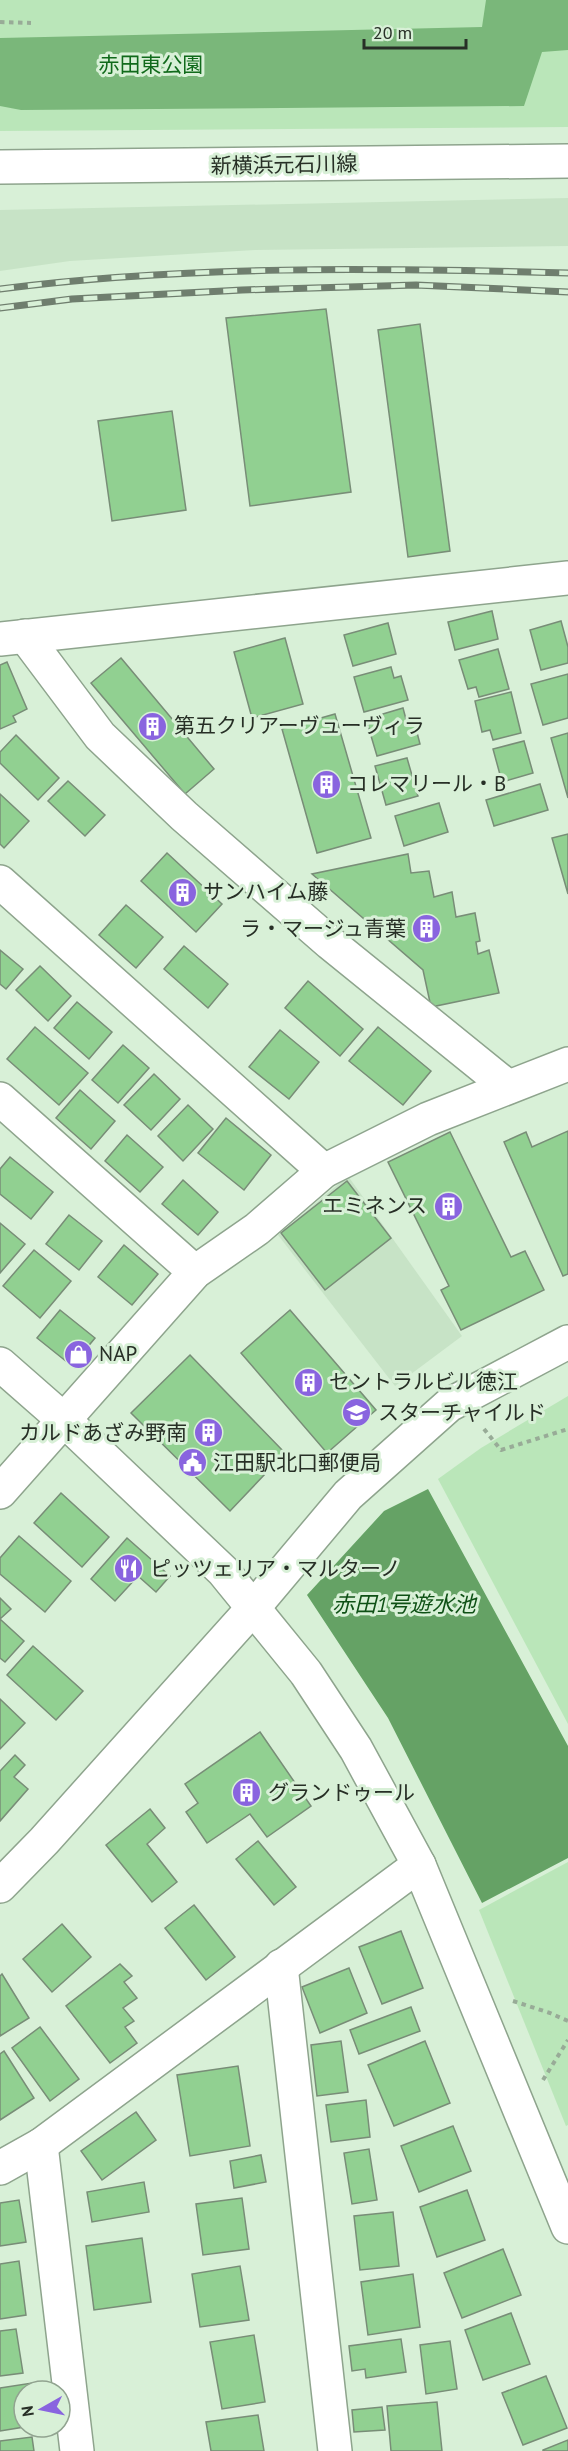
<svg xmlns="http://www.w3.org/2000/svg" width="568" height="2451" font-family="'PT Sans','Noto Sans JP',sans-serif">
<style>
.built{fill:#c7e3c6}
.green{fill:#bae6b9}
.forest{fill:#7ab77a}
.water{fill:#65a265}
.building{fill:#91d091;stroke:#788d77;stroke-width:1.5}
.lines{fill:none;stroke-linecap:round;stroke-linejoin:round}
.minor-casing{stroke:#8ea48d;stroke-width:36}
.path{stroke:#98ab97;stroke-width:4;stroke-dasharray:4.5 4.5;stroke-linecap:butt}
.minor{stroke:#fff;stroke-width:33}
.rail-casing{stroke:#6f7e6e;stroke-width:7}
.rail{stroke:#d8f0d7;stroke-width:4.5;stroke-dasharray:14;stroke-linecap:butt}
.labels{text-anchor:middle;stroke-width:6;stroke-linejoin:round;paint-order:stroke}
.park-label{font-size:21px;fill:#106a1b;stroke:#d8f0d7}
.street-label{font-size:21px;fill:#272f26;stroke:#d8f0d7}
.poi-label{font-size:21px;fill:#272f26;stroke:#d8f0d7;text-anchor:start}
.water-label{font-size:22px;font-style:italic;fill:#0e5015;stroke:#d8f0d7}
</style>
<rect width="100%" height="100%" fill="#d8f0d7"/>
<g class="built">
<path d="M568,198v48l-313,4 -185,11 -70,10v-61z"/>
<path d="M348,1176l114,160 -67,50 -117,-151z"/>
</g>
<g class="green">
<path d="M0,0h568v127l-568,4z"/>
<path d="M568,1396v328l-130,-245 43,-31z"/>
<path d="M568,1862v263l-2,1 -87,-216z"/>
</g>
<path class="forest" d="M486,0h82v50l-26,2 -18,54 -503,4 -21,-4v-68l482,-11z"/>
<path class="water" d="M428,1489l140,257v112l-86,45 -94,-185 -81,-123 77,-84z"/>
<g class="building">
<path d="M326,309l25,183 -101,14 -24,-188z"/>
<path d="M420,324l30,227 -42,6 -30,-227z"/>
<path d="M172,411l14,99 -74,11 -14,-100z"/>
<path d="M492,611l6,28 -43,11 -7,-28z"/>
<path d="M561,621l7,26v16l-27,7 -11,-40z"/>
<path d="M388,623l8,31 -43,12 -9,-31z"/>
<path d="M285,638l18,66 -51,14 -18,-66z"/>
<path d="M498,649l11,40 -30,8 -3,-10 -8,2 -9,-29z"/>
<path d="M121,658l93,111 -29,25 -94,-111z"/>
<path d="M7,662l20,47 -14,7 3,6 -16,7v-64z"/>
<path d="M391,667l3,11 7,-2 7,24 -44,12 -10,-35z"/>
<path d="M568,674v44l-25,7 -12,-41z"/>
<path d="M511,692l10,41 -28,7 -3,-10 -8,2 -7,-31z"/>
<path d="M403,708l4,15 7,-2 6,23 -43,12 -11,-37z"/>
<path d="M335,714l36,124 -54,15 -35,-124z"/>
<path d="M568,733v65l-17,-60z"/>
<path d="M16,735l43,43 -21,22 -38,-37v-11z"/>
<path d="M524,741l9,32 -31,9 -9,-33z"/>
<path d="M407,758l11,38 -32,9 -11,-39z"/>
<path d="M68,781l37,34 -20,21 -37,-35z"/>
<path d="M540,784l8,26 -54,16 -8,-26z"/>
<path d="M0,794l29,27 -25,27 -4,-4z"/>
<path d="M439,803l9,29 -44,14 -9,-30z"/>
<path d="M568,834v60l-16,-56z"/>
<path d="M167,853l55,51 -26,28 -55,-51z"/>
<path d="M408,854l3,19 18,-2 5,26 18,-5 4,25 19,-4 5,28 -4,1 2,12 11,-4 10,43 -68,14 -8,-37 -111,-96z"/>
<path d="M126,905l37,32 -27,31 -37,-33z"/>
<path d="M184,946l44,38 -20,24 -44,-39z"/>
<path d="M0,950l23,19 -17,20 -6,-5z"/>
<path d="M40,966l31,30 -23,25 -32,-31z"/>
<path d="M308,981l55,48 -23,27 -55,-48z"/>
<path d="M77,1002l35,30 -23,27 -35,-31z"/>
<path d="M35,1027l53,46 -29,32 -52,-46z"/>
<path d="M378,1027l53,44 -28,34 -54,-44z"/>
<path d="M280,1030l39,32 -30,37 -40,-32z"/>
<path d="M123,1045l26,23 -31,35 -26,-23z"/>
<path d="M154,1074l26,25 -29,31 -27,-25z"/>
<path d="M80,1090l35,31 -24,28 -35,-31z"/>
<path d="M188,1105l25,24 -30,32 -25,-25z"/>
<path d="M226,1118l45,37 -27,35 -46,-37z"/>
<path d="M568,1131v143l-5,2 -59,-134 22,-10 6,15z"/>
<path d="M450,1132l61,125 14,-6 19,39 -83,40 -20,-40 8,-4 -61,-124z"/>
<path d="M127,1135l36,32 -23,25 -35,-31z"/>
<path d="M10,1157l43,35 -22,27 -31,-25v-25z"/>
<path d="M183,1180l35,32 -20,23 -36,-31z"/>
<path d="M347,1181l44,57 -66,52 -44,-57z"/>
<path d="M69,1215l33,26 -23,29 -33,-26z"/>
<path d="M0,1223l25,21 -25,29z"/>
<path d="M124,1245l34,29 -26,31 -34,-28z"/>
<path d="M34,1250l37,31 -31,37 -37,-32z"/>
<path d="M60,1310l35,28 -23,28 -35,-28z"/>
<path d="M290,1310l86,100 -49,43 -86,-100z"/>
<path d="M190,1355l95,98 -55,58 -99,-98z"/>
<path d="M61,1493l48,44 -27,30 -48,-44z"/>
<path d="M19,1536l52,45 -26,31 -45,-38v-16z"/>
<path d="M127,1538l43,38 -14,16 -18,-16 -23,25 -24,-22z"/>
<path d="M0,1598l11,11 -11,10 24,22 -19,21 -5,-4z"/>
<path d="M33,1646l50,45 -27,29 -49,-45z"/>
<path d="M0,1699l25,24 -25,26z"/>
<path d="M260,1732l51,74 -44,31 -17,-23 -43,29 -21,-31 12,-9 -13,-19z"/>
<path d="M15,1755l10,10 -11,12 14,12 -28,32v-50z"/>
<path d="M150,1809l15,19 -18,16 30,38 -25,20 -46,-57z"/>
<path d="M258,1841l38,46 -22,18 -38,-46z"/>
<path d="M194,1905l41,52 -29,23 -41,-52z"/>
<path d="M62,1924l29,33 -39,35 -29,-33z"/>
<path d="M401,1931l22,57 -41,16 -23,-57z"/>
<path d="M120,1964l12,12 -8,6 13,16 -14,10 11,13 -9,6 12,16 -27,20 -44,-57z"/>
<path d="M349,1968l18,45 -47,20 -18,-46z"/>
<path d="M2,1974l27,44 -29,18v-60z"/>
<path d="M411,2007l9,24 -61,23 -9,-24z"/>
<path d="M40,2027l39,52 -29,22 -38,-53z"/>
<path d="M341,2041l7,51 -31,4 -6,-51z"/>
<path d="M425,2041l25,62 -56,23 -26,-61z"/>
<path d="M4,2051l30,47 -34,22v-66z"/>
<path d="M238,2066l12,80 -60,10 -13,-81z"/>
<path d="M366,2100l4,37 -39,5 -5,-37z"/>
<path d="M136,2112l20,28 -54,40 -21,-29z"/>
<path d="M453,2126l18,45 -52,21 -18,-46z"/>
<path d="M369,2149l8,51 -25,4 -8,-51z"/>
<path d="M261,2155l5,27 -32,6 -4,-27z"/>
<path d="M144,2182l5,30 -57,10 -5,-30z"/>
<path d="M467,2190l18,50 -48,17 -17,-50z"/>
<path d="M242,2198l7,51 -46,6 -7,-51z"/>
<path d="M19,2200l7,42 -26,4v-43z"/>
<path d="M393,2212l6,54 -39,4 -6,-54z"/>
<path d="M142,2238l9,64 -57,8 -8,-64z"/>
<path d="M503,2249l18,46 -59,23 -18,-45z"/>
<path d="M19,2261l7,54 -26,4v-55z"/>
<path d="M240,2266l9,54 -49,7 -8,-53z"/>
<path d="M413,2274l7,53 -52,8 -7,-53z"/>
<path d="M511,2313l19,51 -47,16 -18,-50z"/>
<path d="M16,2329l7,44 -23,3v-45z"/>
<path d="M254,2335l11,67 -43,7 -12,-67z"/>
<path d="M401,2339l5,33 -40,6 -1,-9 -13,2 -3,-25z"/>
<path d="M450,2341l7,48 -31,5 -6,-49z"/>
<path d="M546,2376l21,52 -44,17 -21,-52z"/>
<path d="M32,2383l1,8h-9v36l-24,4v-43z"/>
<path d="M437,2402l5,49h-51l-4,-45z"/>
<path d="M382,2407l3,23 -31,2 -2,-22z"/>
<path d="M258,2415l6,36h-53l-5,-29z"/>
<path d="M32,2437l2,14h-34v-10z"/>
<path d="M568,2440v11h-25v-1z"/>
</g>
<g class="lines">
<defs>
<g id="minor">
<path d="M0,167l568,-6"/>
<path d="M25,636l75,100 84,80 146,127 178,144"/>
<path d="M0,639l568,-61"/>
<path d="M0,882l324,289"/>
<path d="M0,1099l195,173"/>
<path d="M0,1364l65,57 158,150 83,102 50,76 63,116 149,362"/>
<path d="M0,1492l195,-220 62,-43 67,-58 104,-52 140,-55"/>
<path d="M0,1886l44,-45 210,-234 94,-112 101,-90 119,-63"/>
<path d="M281,1966l54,485"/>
<path d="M41,2145l36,306"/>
<path d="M0,2168l41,-23 378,-280"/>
</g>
</defs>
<use href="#minor" class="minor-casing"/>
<g class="path">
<path d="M0,22l31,1"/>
<path d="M484,1429l17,21 67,-21"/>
<path d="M513,2001l37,12 18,8"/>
<path d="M543,2080l25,-40"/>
</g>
<use href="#minor" class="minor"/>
<defs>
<g id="rail">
<path d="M0,289c188,-24 379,-21 568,-16"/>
<path d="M0,308l72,-9 170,-9 174,-5 152,7"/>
</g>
</defs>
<use href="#rail" class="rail-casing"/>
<use href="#rail" class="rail"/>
</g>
<defs>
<symbol id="building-disc" viewBox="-11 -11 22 22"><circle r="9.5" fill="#8964df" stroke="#d8f0d7"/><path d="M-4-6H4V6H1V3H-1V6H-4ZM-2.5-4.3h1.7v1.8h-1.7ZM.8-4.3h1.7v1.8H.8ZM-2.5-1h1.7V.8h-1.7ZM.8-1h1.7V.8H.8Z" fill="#fff"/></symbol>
<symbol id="shop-disc" viewBox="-11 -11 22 22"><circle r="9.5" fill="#8964df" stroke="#d8f0d7"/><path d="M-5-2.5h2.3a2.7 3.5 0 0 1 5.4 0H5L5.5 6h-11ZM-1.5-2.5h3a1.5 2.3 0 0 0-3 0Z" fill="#fff"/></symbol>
<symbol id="school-disc" viewBox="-11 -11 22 22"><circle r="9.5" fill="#8964df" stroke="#d8f0d7"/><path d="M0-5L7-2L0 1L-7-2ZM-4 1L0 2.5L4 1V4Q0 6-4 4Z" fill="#fff"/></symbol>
<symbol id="civic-disc" viewBox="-11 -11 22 22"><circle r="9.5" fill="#8964df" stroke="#d8f0d7"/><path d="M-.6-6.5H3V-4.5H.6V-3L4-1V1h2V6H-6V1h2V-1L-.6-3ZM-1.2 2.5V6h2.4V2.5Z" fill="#fff"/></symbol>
<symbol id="restaurant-disc" viewBox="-11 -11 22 22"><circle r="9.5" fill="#8964df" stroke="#d8f0d7"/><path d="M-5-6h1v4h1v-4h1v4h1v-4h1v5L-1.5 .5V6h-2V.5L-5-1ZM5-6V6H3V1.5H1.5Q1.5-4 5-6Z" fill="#fff"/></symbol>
</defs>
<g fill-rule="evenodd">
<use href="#building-disc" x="136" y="710" width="33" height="33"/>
<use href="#building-disc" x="310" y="768" width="33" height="33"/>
<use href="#building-disc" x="166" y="876" width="33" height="33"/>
<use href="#building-disc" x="410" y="912" width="33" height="33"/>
<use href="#building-disc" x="432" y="1190" width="33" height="33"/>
<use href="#shop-disc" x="62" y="1338" width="33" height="33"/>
<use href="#building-disc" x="292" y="1366" width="33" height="33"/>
<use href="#school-disc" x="340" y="1396" width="33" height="33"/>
<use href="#building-disc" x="192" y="1416" width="33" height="33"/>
<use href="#civic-disc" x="176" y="1446" width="33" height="33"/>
<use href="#restaurant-disc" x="112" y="1552" width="33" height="33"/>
<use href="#building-disc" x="230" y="1776" width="33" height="33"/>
</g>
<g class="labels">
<g class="park-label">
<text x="151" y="72">赤田東公園</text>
</g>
<g class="street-label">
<text transform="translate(284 165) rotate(-1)" y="7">新横浜元石川線</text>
</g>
<g class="poi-label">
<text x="174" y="733">第五クリアーヴューヴィラ</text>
<text x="347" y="791">コレマリール・B</text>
<text x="203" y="899">サンハイム藤</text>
<text x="406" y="936" text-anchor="end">ラ・マージュ青葉</text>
<text x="427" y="1213" text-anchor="end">エミネンス</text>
<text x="99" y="1361">NAP</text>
<text x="329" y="1389">セントラルビル徳江</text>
<text x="378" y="1420">スターチャイルド</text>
<text x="187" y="1440" text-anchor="end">カルドあざみ野南</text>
<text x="213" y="1470">江田駅北口郵便局</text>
<text x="150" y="1576">ピッツェリア・マルターノ</text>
<text x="268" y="1800">グランドゥール</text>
</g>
<g class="water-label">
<text x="404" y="1612">赤田1号遊水池</text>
</g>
</g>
<g transform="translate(42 2409) rotate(261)"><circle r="28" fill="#d8f0d7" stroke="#91a390" stroke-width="1.5"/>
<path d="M0-4.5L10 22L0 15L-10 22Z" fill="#8964df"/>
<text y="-9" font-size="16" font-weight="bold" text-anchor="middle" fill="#272f26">N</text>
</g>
<path d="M364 39v9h102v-9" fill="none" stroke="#272f26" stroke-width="3"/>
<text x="373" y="39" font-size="18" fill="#272f26" stroke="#d8f0d7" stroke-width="4.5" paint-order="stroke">20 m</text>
</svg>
